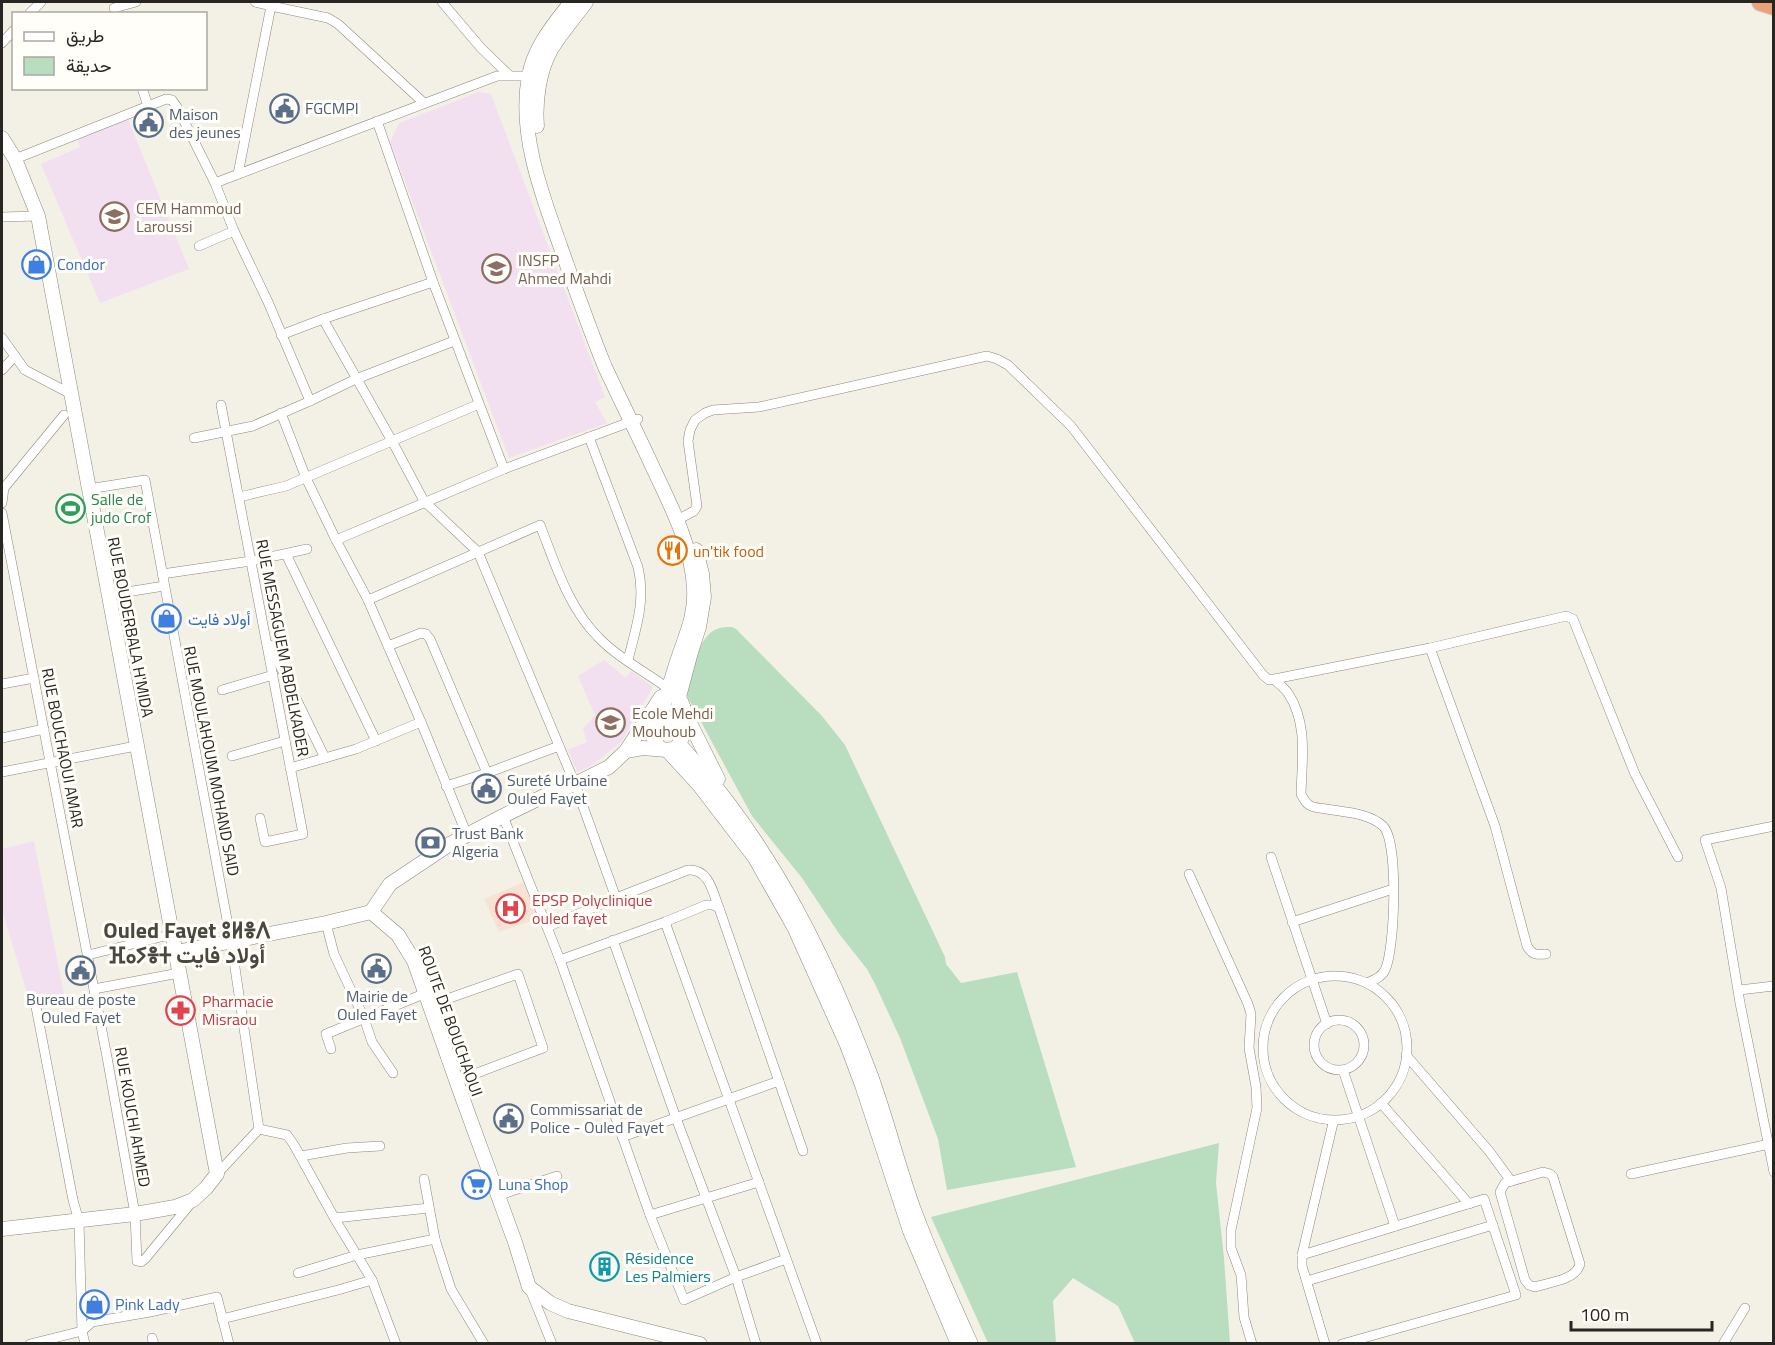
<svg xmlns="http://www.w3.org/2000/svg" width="1775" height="1345" font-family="'Titillium Web',Vazirmatn,'Noto Sans Tifinagh',sans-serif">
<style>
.education{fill:#f2e0f1}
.medical{fill:#f7e2d4}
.green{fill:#b9debf}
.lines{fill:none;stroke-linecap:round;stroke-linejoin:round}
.street-casing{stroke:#8b897f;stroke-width:10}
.secondary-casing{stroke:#8b897f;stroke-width:15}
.highway-casing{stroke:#cfcfce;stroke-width:20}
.street{stroke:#fff;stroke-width:9}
.secondary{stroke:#fff;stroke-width:14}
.highway{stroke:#eda176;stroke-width:18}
.labels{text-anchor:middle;stroke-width:6;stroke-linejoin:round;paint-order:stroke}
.service-label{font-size:16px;fill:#4e5e75;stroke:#fffef9;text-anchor:start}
.education-label{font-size:16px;fill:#785e54;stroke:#fffef9;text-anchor:start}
.shop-label{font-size:16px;fill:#366cbe;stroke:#fffef9;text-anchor:start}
.leisure-label{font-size:16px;fill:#27864d;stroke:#fffef9;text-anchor:start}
.food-label{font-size:16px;fill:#c56008;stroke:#fffef9;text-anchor:start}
.street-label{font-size:16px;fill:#272622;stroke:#fffef9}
.health-label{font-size:16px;fill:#be3a42;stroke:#fffef9;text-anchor:start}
.culture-label{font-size:16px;fill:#0d838f;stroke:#fffef9;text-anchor:start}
.district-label{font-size:22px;font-weight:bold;fill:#49473e;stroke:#fffef9}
</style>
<rect width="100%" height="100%" fill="#f3f1e6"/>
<g class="education">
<path d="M479,92l12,2 114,303 -10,5 12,21 -98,35 -119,-316 9,-19z"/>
<path d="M127,117l62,152 -89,34 -59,-139 39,-17 -4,-11z"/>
<path d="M604,660l22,18 5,-7 22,16 -31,54 -31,25 -14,6 -9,-22 19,-8 -4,-13 12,-14 -17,-39z"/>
<path d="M34,841l30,154 -35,5 -26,-87 -1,1v-65z"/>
</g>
<path class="medical" d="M524,882l13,37 -38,13 -15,-33z"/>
<g class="green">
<path d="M732,627l4,2 86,87 23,29 100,212 1,7 15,19 56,-11 59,195 -129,23 -9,-51 -38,-101 -25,-54 -8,-15 -27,-34 -38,-57 -50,-62 -65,-120c5,-20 9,-59 30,-67 5,-2 10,-2 15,-2z"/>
<path d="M1219,1143l-3,40 8,75 6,85h-95l-17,-37 -45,-28 -20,23 3,42h-68l-57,-126z"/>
</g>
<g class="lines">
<defs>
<g id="street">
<path d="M255,2l16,4"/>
<path d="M442,2l39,46 28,27"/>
<path d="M114,8l22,-6"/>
<path d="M29,14l12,-12"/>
<path d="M2,43l12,-13"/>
<path d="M142,88l6,18"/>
<path d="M377,121l56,161 71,187"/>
<path d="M15,159l151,-60 6,1 5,7 38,76 282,-107h37"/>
<path d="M238,174l33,-168 57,12 10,6 86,79"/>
<path d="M215,183l19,48 34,71 42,99"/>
<path d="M2,217l36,-1"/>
<path d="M199,246l35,-15"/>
<path d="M323,319l69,122 32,60 54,51 97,232 41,114"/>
<path d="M281,335l42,-16 110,-37"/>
<path d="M2,338l23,32 46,24"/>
<path d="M2,370l13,-14"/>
<path d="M221,405l82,429 -38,8 -5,-24"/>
<path d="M281,413l25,65 30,62 32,60 53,122 46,113"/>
<path d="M589,437l49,130c8,33 -2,61 -10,93"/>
<path d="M194,438l59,-12 57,-25 46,-22 98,-38"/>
<path d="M88,489l57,-9 86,461 28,188 -42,45"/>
<path d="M239,497l47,-11 193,-82"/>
<path d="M2,503l2,-15 60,-73"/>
<path d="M2,513l105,544 28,157 2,47 4,1 4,-3 47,-57"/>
<path d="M677,520l17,-9 3,-5 -9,-65 2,-11 5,-10 10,-7 8,-3 46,-3 228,-51 10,3 11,6 63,61 192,249 6,5 161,-32 132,-31 4,-1 7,3 62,155 43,83"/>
<path d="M336,540l168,-71 134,-50"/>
<path d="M286,554l90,187"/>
<path d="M162,574l89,-13 56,-12"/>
<path d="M108,595l56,-9"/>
<path d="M368,600l172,-75c15,38 28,82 58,112 19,20 46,34 68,50"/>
<path d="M270,645l55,113"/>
<path d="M388,646l33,-13 5,1 4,5 57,134"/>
<path d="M1430,648l65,178 32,120c5,9 10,9 19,8"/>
<path d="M1275,680c4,4 9,8 13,13 20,30 14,67 13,101 2,4 4,8 8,11 4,3 12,3 17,4 18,3 43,4 57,17 16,15 12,124 2,144 -3,7 -11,10 -18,13"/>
<path d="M2,684l32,-6"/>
<path d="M222,690l51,-15"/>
<path d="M2,738l42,-9"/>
<path d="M232,756l53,-15"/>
<path d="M290,768l66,-19 65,-27"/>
<path d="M2,772l134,-26"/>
<path d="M446,786l41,-13 72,-27"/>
<path d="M503,816l57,144 90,255 34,85 52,-23 50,-18"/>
<path d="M1774,826l-69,14 16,48 19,115 34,169"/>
<path d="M1271,857l56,167"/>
<path d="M1189,874l59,130 3,10 -2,34 7,39 1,21 -26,122v18l10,27 3,42 8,27"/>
<path d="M665,922l152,422"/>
<path d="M1292,922l101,-33"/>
<path d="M326,923l8,31 30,64 8,24 21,31"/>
<path d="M547,927l69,-29 72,-28c21,-2 25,23 31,38"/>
<path d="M613,940l63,178 60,159 20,67"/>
<path d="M88,955l85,-21"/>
<path d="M560,960l105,-38 41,-17h7l6,3 84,243"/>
<circle cx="1335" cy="1048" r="72"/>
<path d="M94,989l85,-16"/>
<path d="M1739,990l35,-4"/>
<path d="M430,1005l88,-31 25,74 -87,33"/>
<path d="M36,1007l37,193 6,21 3,110 3,13"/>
<circle cx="1339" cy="1045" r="25"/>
<path d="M331,1049l-5,-15 100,-41"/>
<path d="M1406,1055l83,96 22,30"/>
<path d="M1343,1070l52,156"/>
<path d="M1381,1103l88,101"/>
<path d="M259,1129l28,6 7,10 42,76 36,59 24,64"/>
<path d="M622,1137l157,-56"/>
<path d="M301,1156l46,-8 33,-2"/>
<path d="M1543,1172l7,2 3,3 27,87c-4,16 -30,18 -45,23l-6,-2 -4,-5 -25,-88 5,-9z"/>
<path d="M1631,1174l143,-31"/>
<path d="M424,1179l11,60 16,50 33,55"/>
<path d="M497,1196l60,-20"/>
<path d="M650,1215l109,-33"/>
<path d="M335,1218l94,-10"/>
<path d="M1302,1255l182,-56 32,96 -174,49"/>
<path d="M298,1273l59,-18 78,-16"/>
<path d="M1307,1281l186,-56"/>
<path d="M529,1287l23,57"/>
<path d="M222,1319l116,-29 34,-10"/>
<path d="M152,1338l2,6"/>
<path d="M30,1344l52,-13 10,-9 58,-10 67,-15 12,47"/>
<path d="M1325,1344l-23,-78v-11l31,-132"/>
<path d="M1723,1344l22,-36"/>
</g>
<g id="secondary">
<path d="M571,2c-17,22 -37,45 -42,74 -11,57 13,119 32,172 14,40 28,80 44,119 14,30 29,60 43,90 19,42 44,85 46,132 2,28 -11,52 -19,79 -6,18 -11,37 -17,56 -7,8 -6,17 2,24 31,11 27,-40 -2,-24"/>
<path d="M537,126c-2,-25 2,-56 15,-78 10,-16 23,-31 34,-46"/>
<path d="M2,138l13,21 23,57 179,958 -11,14 -13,12 -18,7 -40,7 -133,15"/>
<path d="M681,701l7,18 30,60"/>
<path d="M677,724l2,-27 12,-45 8,-25 5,-30 -2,-23 -6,-24"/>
<path d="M679,744c90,97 146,209 192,332 16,44 27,90 43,134 17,45 37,90 57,134"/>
<path d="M630,747l-4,4 17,-3 23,2"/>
<path d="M667,750l32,35 56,73 39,69 53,118 15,40 48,146 48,113"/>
<path d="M371,912l27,23 16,26 47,133 54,148 14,45 21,16 18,8 132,33"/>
<path d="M371,912l19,-28 60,-40 53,-28 41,-20 31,-12 34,-17 17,-16 35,-54"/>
<path d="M176,952l150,-29 45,-11"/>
</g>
<path id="highway" d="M1761,2l13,4"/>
</defs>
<use href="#street" class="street-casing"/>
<use href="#secondary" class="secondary-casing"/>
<use href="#highway" class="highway-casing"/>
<use href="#street" class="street"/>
<use href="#secondary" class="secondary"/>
<use href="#highway" class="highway"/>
</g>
<defs>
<symbol id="civic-ring" viewBox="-11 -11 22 22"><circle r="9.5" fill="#fffef9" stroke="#5c6f8a" stroke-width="1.5"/><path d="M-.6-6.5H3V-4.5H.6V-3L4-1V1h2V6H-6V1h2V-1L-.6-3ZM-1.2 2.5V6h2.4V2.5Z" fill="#5c6f8a"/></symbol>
<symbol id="school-ring" viewBox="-11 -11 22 22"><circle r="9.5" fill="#fffef9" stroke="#8d6e63" stroke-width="1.5"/><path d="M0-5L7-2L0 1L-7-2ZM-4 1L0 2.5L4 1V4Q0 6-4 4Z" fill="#8d6e63"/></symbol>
<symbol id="shop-ring" viewBox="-11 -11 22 22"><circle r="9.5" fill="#fffef9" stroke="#3f7fe0" stroke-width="1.5"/><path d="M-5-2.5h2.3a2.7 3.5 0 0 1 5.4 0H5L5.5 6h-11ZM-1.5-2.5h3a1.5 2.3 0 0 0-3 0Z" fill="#3f7fe0"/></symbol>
<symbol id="university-ring" viewBox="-11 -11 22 22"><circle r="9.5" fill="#fffef9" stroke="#8d6e63" stroke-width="1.5"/><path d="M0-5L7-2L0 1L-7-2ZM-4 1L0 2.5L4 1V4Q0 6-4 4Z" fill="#8d6e63"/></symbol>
<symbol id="stadium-ring" viewBox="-11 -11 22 22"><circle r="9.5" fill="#fffef9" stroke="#2e9e5b" stroke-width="1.5"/><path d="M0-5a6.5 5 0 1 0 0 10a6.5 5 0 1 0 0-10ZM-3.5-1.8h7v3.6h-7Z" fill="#2e9e5b"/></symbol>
<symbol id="restaurant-ring" viewBox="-11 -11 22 22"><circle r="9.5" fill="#fffef9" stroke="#e8710a" stroke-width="1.5"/><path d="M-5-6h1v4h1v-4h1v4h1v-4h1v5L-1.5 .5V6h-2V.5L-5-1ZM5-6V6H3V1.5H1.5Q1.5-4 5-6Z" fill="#e8710a"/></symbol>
<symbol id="bank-ring" viewBox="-11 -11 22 22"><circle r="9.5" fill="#fffef9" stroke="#5c6f8a" stroke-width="1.5"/><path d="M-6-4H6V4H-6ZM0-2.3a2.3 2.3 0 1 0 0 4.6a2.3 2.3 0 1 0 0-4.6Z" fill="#5c6f8a"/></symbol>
<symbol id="hospital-ring" viewBox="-11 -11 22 22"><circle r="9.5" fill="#fffef9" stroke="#e0444e" stroke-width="1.5"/><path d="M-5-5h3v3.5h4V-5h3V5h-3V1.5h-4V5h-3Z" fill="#e0444e"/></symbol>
<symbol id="pharmacy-ring" viewBox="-11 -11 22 22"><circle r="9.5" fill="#fffef9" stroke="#e0444e" stroke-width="1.5"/><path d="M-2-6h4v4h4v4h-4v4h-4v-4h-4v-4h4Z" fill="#e0444e"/></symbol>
<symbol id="supermarket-ring" viewBox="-11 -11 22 22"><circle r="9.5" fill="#fffef9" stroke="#3f7fe0" stroke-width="1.5"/><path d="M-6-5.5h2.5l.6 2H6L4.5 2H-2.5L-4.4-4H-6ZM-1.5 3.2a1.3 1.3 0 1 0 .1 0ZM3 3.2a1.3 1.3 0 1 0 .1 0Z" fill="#3f7fe0"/></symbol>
<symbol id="building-ring" viewBox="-11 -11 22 22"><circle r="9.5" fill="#fffef9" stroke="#0f9aa8" stroke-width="1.5"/><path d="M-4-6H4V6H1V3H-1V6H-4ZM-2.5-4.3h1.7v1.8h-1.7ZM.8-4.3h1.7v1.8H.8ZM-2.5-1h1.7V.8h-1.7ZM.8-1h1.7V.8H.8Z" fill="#0f9aa8"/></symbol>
</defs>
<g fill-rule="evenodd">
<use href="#civic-ring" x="268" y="92" width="33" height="33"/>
<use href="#civic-ring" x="132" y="106" width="33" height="33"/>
<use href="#school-ring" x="98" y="200" width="33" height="33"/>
<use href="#shop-ring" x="20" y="248" width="33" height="33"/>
<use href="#university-ring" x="480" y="252" width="33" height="33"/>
<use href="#stadium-ring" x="54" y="492" width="33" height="33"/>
<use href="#restaurant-ring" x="656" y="534" width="33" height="33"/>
<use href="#shop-ring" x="150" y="602" width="33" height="33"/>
<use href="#school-ring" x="594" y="706" width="33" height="33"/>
<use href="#civic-ring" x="470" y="772" width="33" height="33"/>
<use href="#bank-ring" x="414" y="826" width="33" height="33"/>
<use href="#hospital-ring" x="494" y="892" width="33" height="33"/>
<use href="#civic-ring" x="360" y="952" width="33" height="33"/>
<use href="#civic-ring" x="64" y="954" width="33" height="33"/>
<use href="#pharmacy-ring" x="164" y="994" width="33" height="33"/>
<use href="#civic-ring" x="492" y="1102" width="33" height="33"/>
<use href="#supermarket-ring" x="460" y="1168" width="33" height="33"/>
<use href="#building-ring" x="588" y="1250" width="33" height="33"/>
<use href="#shop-ring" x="78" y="1288" width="33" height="33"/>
</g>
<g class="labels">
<g class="service-label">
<text x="305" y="114">FGCMPI</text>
<text x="169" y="120">Maison<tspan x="169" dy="18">des jeunes</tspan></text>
<text x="507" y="786">Sureté Urbaine<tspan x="507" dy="18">Ouled Fayet</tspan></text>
<text x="452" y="839">Trust Bank<tspan x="452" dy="18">Algeria</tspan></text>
<text x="377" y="1002" text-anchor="middle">Mairie de<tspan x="377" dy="18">Ouled Fayet</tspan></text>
<text x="81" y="1005" text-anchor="middle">Bureau de poste<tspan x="81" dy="18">Ouled Fayet</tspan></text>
<text x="530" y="1115">Commissariat de<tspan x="530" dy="18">Police - Ouled Fayet</tspan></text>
</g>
<g class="education-label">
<text x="136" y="214">CEM Hammoud<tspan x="136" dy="18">Laroussi</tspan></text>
<text x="518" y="266">INSFP<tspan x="518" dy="18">Ahmed Mahdi</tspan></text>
<text x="632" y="719">Ecole Mehdi<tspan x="632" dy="18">Mouhoub</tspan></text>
</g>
<g class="shop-label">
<text x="57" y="270">Condor</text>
<text x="188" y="625">أولاد فايت</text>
<text x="498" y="1190">Luna Shop</text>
<text x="115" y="1310">Pink Lady</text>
</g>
<g class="leisure-label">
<text x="91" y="505">Salle de<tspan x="91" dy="18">judo Crof</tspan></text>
</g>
<g class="food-label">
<text x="693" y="557">un'tik food</text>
</g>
<g class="street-label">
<text transform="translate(131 627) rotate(79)" y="6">RUE BOUDERBALA H'MIDA</text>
<text transform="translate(283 648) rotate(79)" y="6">RUE MESSAGUEM ABDELKADER</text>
<text transform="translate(63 748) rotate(79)" y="6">RUE BOUCHAOUI AMAR</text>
<text transform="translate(212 761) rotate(79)" y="6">RUE MOULAHOUM MOHAND SAID</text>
<text transform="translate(451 1021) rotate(70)" y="6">ROUTE DE BOUCHAOUI</text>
<text transform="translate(133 1117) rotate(80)" y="6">RUE KOUCHI AHMED</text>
</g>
<g class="health-label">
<text x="532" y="906">EPSP Polyclinique<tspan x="532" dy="18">ouled fayet</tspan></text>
<text x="202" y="1007">Pharmacie<tspan x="202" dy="18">Misraou</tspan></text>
</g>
<g class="culture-label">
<text x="625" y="1264">Résidence<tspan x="625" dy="18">Les Palmiers</tspan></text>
</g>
<g class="district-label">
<text x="187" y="938">Ouled Fayet ⵓⵍⴻⴷ<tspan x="187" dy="25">ⴼⴰⵢⴻⵜ أولاد فايت</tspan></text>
</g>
</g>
<rect width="1775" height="1345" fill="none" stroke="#272622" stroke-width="6"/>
<rect x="12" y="12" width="195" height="78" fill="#fffef9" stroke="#a9a8a3" stroke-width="1.5"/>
<rect x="24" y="32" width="30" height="9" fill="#ffffff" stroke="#a9a8a3" stroke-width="1.5"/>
<text x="66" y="42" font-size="18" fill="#272622">طريق</text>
<rect x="24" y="57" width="30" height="18" fill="#b9debf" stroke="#a9a8a3" stroke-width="1.5"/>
<text x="66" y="72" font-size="18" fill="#272622">حديقة</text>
<path d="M1571 1321v9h141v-9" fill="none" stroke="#272622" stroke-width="3"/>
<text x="1580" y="1321" font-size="18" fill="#272622" stroke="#fffef9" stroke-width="4.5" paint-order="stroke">100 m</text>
</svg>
